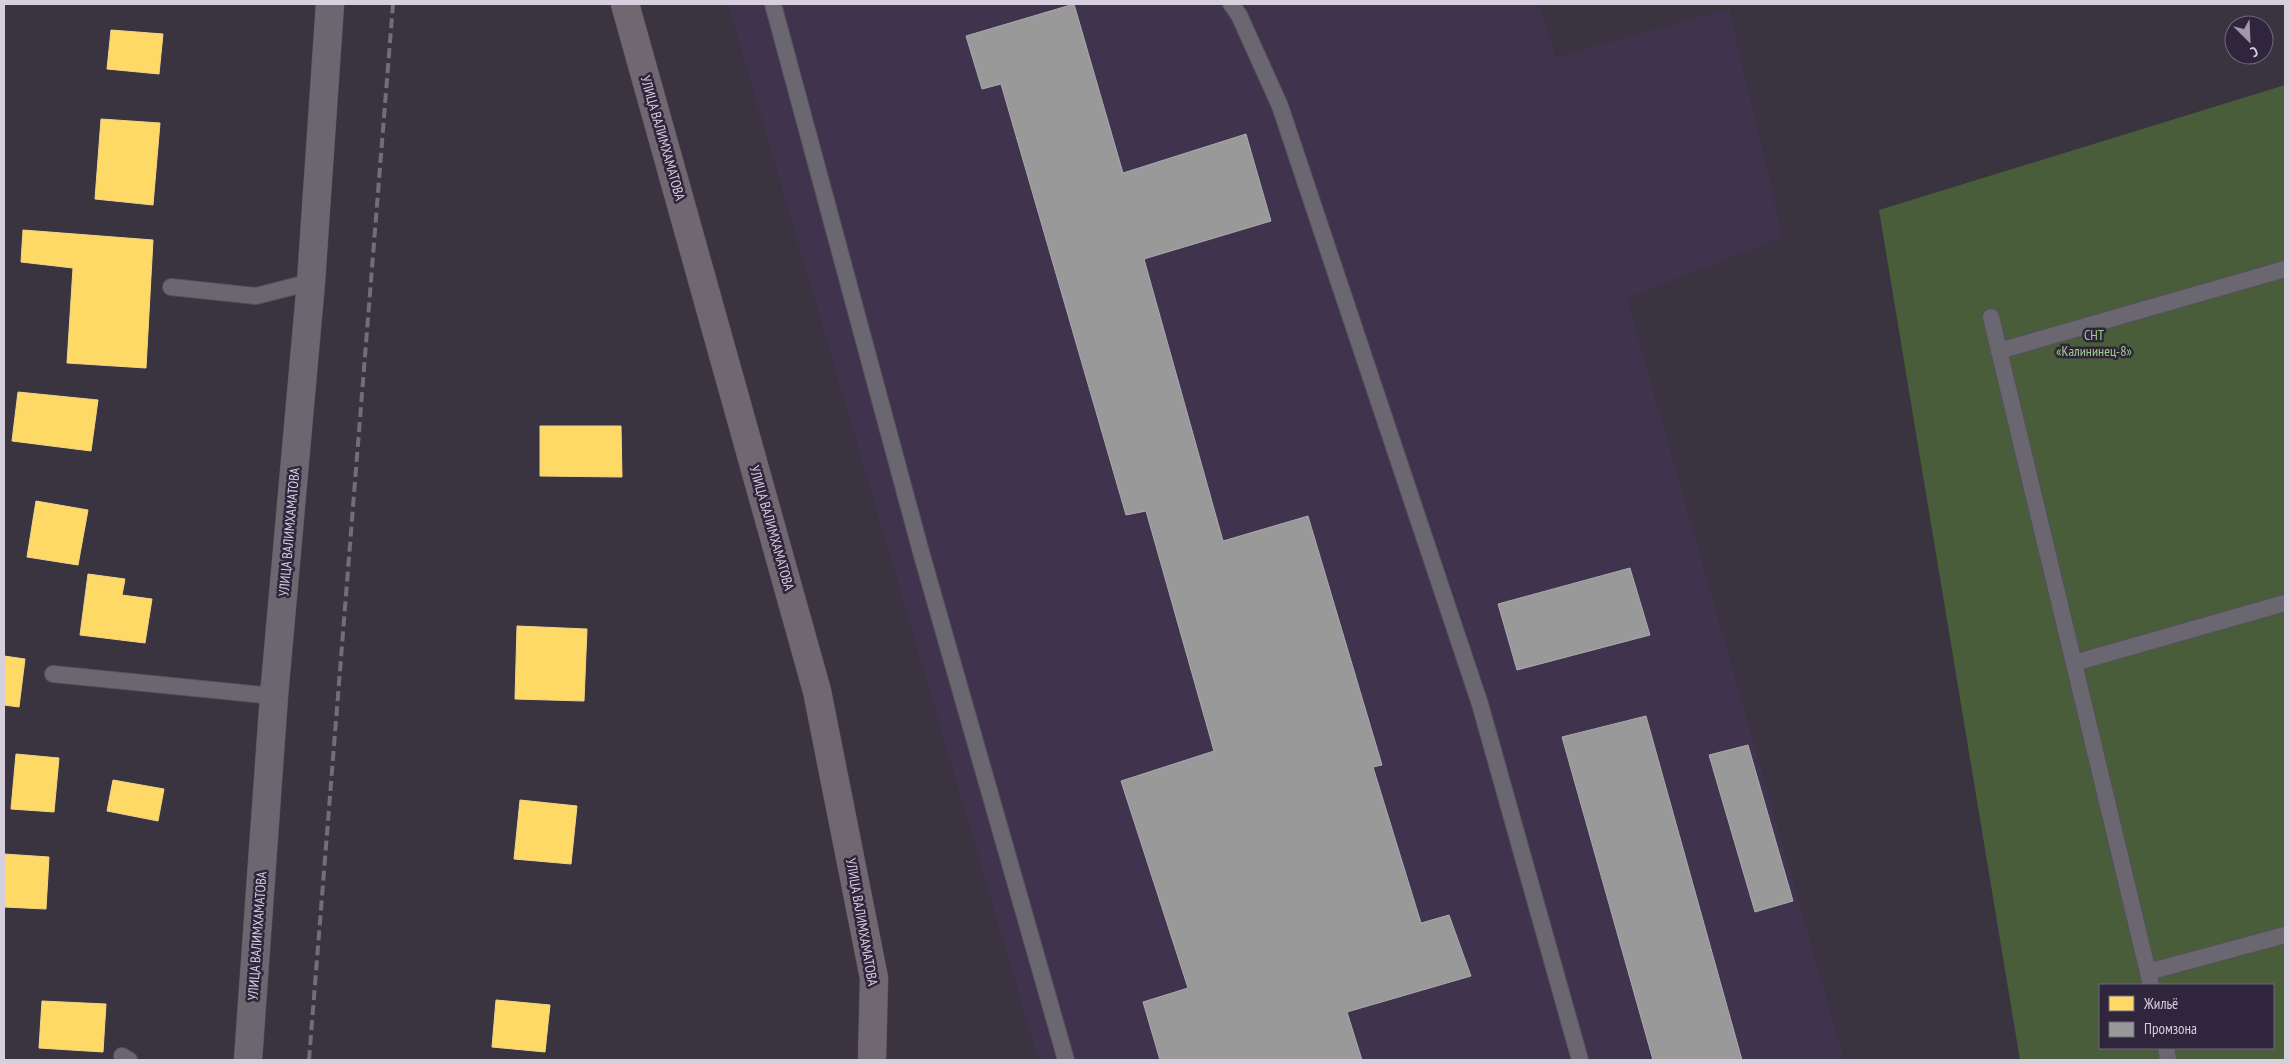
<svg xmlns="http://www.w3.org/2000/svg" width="2289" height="1064" font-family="'PT Sans Narrow',sans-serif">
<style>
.built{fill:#3f334e}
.green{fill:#495d3b;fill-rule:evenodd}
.homes{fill:#ffd966;stroke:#f2d68a}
.industry{fill:#999;stroke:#aba9ae}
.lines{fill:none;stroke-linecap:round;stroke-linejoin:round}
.lane-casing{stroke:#55505b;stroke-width:18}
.street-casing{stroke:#55505b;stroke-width:29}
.secondary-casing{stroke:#55505b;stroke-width:29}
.lane{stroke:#6b6771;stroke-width:16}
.street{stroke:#6b6771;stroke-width:28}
.secondary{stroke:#706771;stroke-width:28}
.rail{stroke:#716e77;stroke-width:4;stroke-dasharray:10 5;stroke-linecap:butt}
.labels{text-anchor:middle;stroke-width:5;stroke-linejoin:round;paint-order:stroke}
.street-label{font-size:14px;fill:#d5cfde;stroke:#2f253c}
.park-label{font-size:14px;fill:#a1cf81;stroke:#2f253c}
</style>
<rect width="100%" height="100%" fill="#3a3441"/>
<path class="built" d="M728,4h812l15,53 174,-48 54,228 -156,61 217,762h-806z"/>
<path class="green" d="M2285,85v975h-265l-141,-850zM2100,985h173v63h-173z"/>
<g class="homes">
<path d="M111,30l52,4 -4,40 -52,-5z"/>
<path d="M101,119l59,4 -7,82 -58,-6z"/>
<path d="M23,230l130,10 -7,128 -79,-5 6,-95 -52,-6z"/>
<path d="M18,392l80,8 -7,51 -79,-10z"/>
<path d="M540,426h81l1,51 -82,-1z"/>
<path d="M36,501l52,9 -10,55 -51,-8z"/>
<path d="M88,574l37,5 -3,16 30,4 -7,44 -65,-8z"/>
<path d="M517,626l70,3 -3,72 -69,-2z"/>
<path d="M4,656l21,3 -6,48 -15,-2z"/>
<path d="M16,754l43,4 -5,54 -43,-3z"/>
<path d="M113,780l51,9 -6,32 -51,-10z"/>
<path d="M520,800l57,6 -6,58 -57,-5z"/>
<path d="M4,854l45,3 -3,52 -42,-2z"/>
<path d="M496,1000l54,5 -5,47 -53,-5z"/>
<path d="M42,1001l64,3 -3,48 -64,-4z"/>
</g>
<g class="industry">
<path d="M1074,4l49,169 123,-39 25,87 -127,38 79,282 85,-25 74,249 -9,2 48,156 28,-8 22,61 -124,36 15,48h-202l-17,-58 45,-14 -67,-207 93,-30 -68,-240 -20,4 -125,-431 -19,5 -16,-53z"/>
<path d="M1630,568l20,67 -133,35 -19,-66z"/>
<path d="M1646,716l96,344h-89l-91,-323z"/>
<path d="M1748,745l45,156 -38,11 -46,-157z"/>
</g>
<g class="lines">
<defs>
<g id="lane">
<path d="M773,4l148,548 145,508"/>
<path d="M1231,4l8,11 41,91 200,598 100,356"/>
<path d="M171,287l85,9 55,-14"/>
<path d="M1991,317l160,668"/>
<path d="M1999,351l286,-82"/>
<path d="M2074,663l211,-60"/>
<path d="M53,674l221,22"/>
<path d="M2148,972l137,-37"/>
<path d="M2166,1048l2,12"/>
<path d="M122,1056l7,4"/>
</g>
<path id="street" d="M248,1060l26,-364 37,-414 19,-278"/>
<path id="secondary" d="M625,4l192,687 57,287 -2,82"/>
</defs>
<use href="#lane" class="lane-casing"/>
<use href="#street" class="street-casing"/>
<use href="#secondary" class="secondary-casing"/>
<use href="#lane" class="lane"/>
<use href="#street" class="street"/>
<use href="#secondary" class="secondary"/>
<path class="rail" d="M309,1060l84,-1056"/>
</g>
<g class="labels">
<g class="street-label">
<text transform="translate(663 138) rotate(74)" y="5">УЛИЦА ВАЛИМХАМАТОВА</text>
<text transform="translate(772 528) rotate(74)" y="5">УЛИЦА ВАЛИМХАМАТОВА</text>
<text transform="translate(289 532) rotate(-85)" y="5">УЛИЦА ВАЛИМХАМАТОВА</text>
<text transform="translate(862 922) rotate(80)" y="5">УЛИЦА ВАЛИМХАМАТОВА</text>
<text transform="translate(257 936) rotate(-86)" y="5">УЛИЦА ВАЛИМХАМАТОВА</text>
</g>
<g class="park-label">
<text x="2094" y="340">СНТ<tspan x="2094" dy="16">«Калининец-8»</tspan></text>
</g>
</g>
<rect width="2289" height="1064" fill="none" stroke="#d5cfde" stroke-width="10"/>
<rect x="2099" y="984" width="175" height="65" fill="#2f253c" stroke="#71697d"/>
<rect x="2109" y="996" width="25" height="15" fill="#ffd966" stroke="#71697d"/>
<text x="2144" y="1009" font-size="15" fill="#d5cfde">Жильё</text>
<rect x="2109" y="1022" width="25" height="15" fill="#999999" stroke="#71697d"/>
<text x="2144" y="1034" font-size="15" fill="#d5cfde">Промзона</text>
<g transform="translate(2249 40) rotate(156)"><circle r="24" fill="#2f253c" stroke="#71697d"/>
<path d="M0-4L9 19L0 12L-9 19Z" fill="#9f99a7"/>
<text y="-8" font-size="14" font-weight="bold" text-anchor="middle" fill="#d5cfde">С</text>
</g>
</svg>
